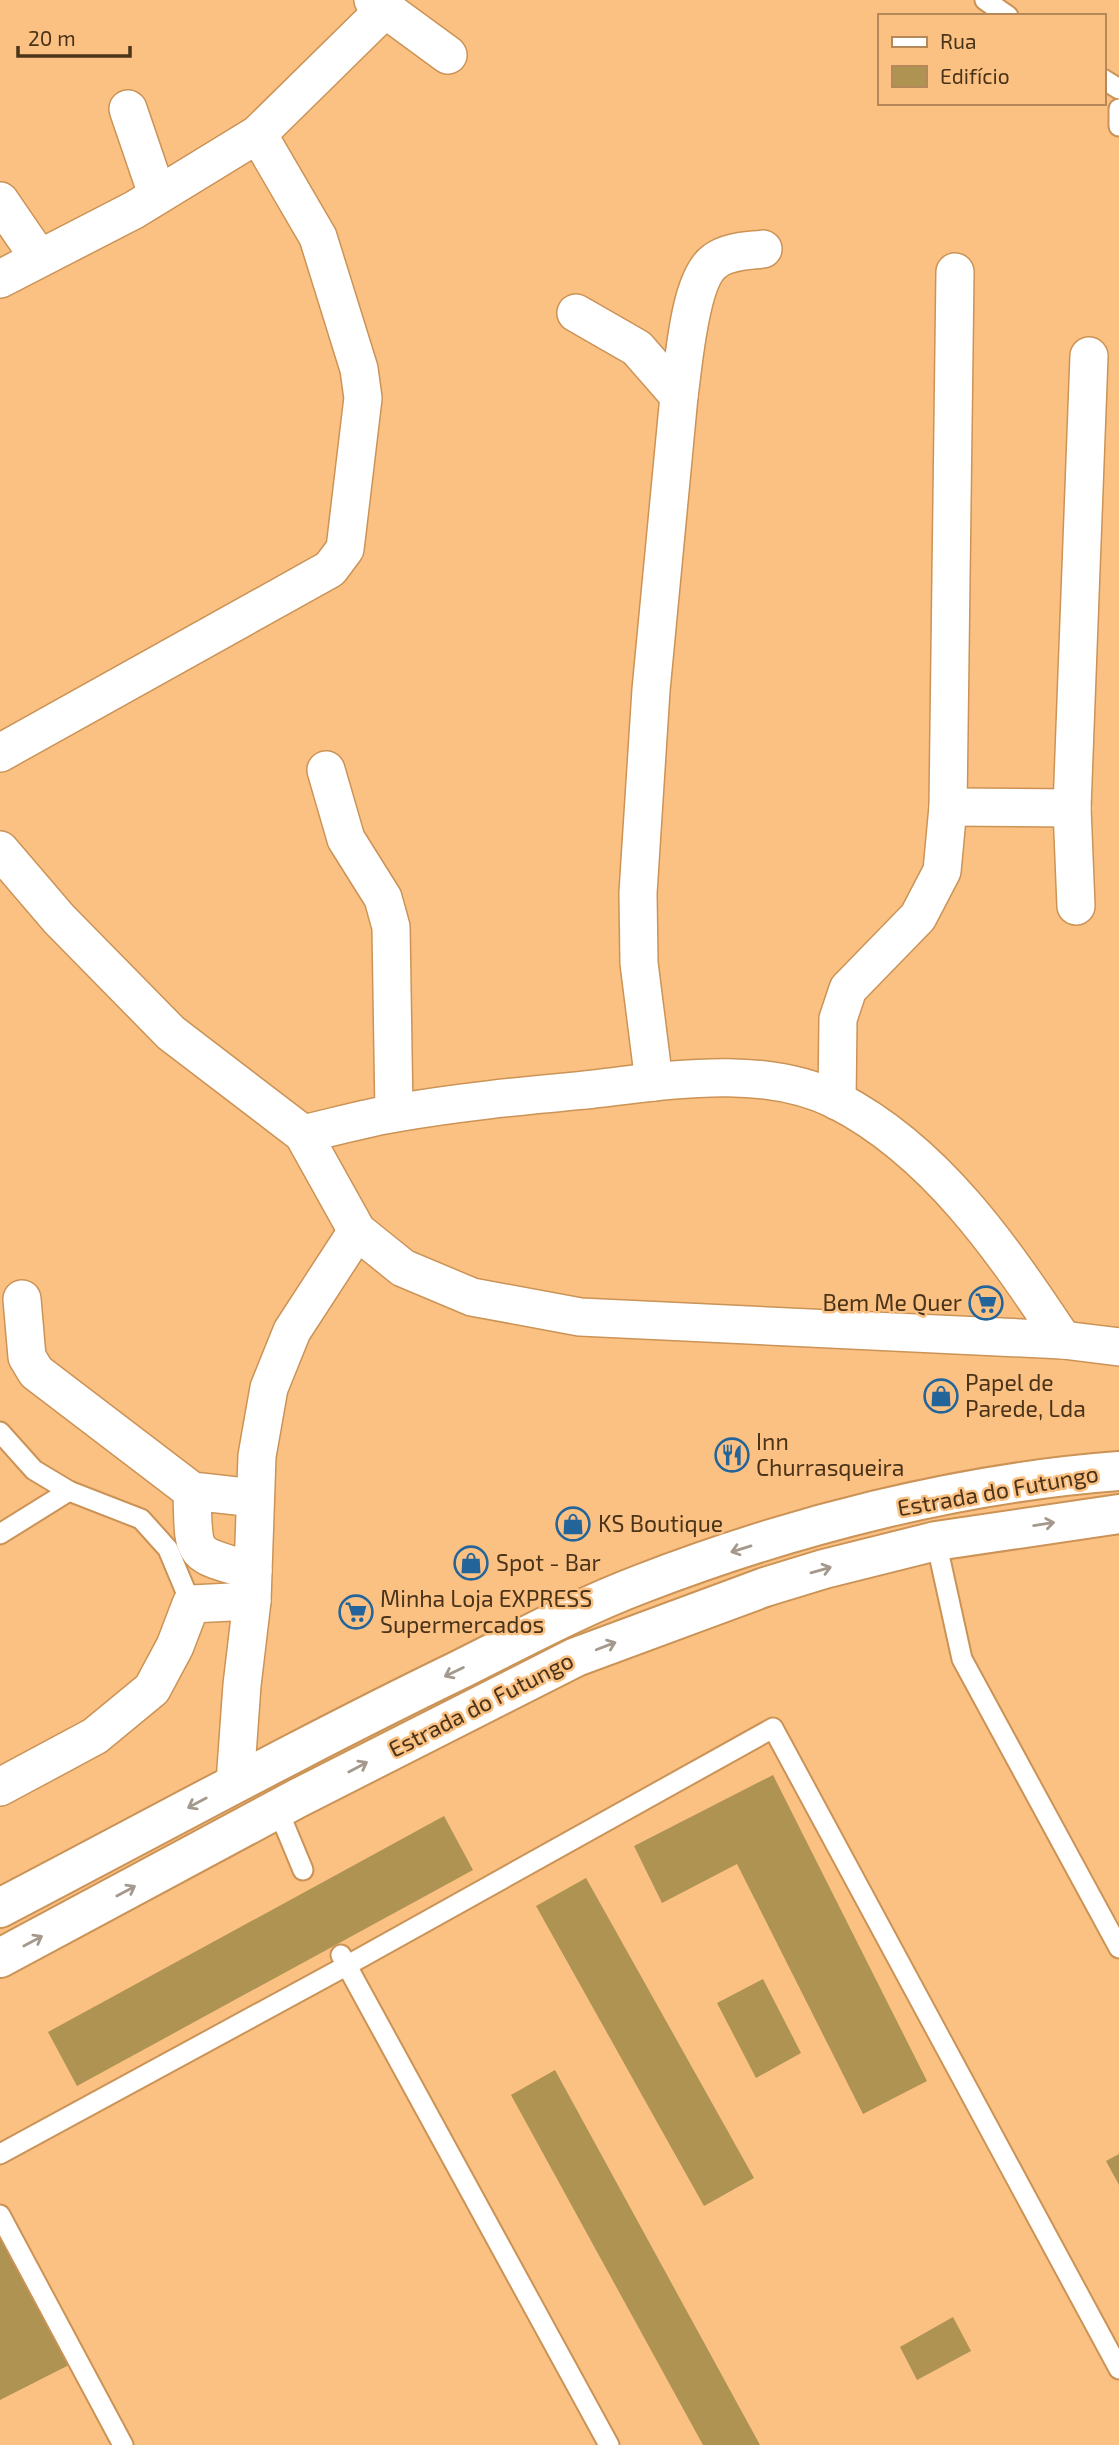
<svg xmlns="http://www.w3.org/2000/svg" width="1119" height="2445" font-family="'Exo 2',sans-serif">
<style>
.building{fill:#ae9352}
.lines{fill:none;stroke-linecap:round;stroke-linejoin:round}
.service-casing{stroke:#cb9356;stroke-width:23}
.minor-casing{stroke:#cb9356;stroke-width:40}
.primary-casing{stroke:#cb9356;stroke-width:42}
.service{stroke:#fff;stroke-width:19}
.minor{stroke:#fff;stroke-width:37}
.primary{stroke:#fff;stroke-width:38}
.oneway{stroke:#a4998c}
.labels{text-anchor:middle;stroke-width:5;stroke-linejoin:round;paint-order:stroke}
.poi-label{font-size:23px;fill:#4a3319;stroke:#fbc183;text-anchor:start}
.street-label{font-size:23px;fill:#4a3319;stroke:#fbc183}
</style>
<rect width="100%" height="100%" fill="#fbc183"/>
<g class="building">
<path d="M773,1775l154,306 -64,33 -126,-250 -75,39 -28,-57z"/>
<path d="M444,1816l29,54 -396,216 -29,-54z"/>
<path d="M586,1878l168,300 -50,28 -168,-300z"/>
<path d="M763,1979l38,74 -45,25 -39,-75z"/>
<path d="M555,2070l205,375h-57l-192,-350z"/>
<path d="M1119,2154v31l-13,-24z"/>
<path d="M0,2229l69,136 -69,35z"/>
<path d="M953,2317l18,34 -54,29 -17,-33z"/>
</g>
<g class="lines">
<defs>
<g id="service">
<path d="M985,0l23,16"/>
<path d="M1103,79l16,10"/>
<path d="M1119,109v17"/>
<path d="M0,1432l34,38 35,21 72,28 27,30 23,55"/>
<path d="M0,1534l69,-43"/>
<path d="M936,1541l26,118 157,289"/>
<path d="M278,1810l25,60"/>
<path d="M341,1955l268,490"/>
<path d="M0,2154l346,-188 427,-238 346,641"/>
<path d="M0,2215l123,230"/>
</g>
<g id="minor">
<path d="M373,0l75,55"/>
<path d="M128,109l29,85"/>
<path d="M0,201l39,57"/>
<path d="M0,279l134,-69 124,-76 127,-125"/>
<path d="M576,313l61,35 42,48 -28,294 -13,203 1,70 15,119"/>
<path d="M679,396c5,-33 10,-117 36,-135 13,-10 32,-10 48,-12"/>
<path d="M0,753l330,-184 15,-20 18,-151 -4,-29 -41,-132 -60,-103"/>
<path d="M326,770l20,69 37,59 8,29 3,186"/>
<path d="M948,807l124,1 17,-452"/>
<path d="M1072,808l4,98"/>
<path d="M0,850l59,69 112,114 132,101 54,97 46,37 69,29 108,20 483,23 56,7"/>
<path d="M837,1101l1,-82 10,-30 70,-72 24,-46 6,-64 7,-535"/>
<path d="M303,1134c31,-7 62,-16 93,-21 62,-11 126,-17 189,-23 80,-9 176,-27 251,10 100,51 167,150 227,240"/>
<path d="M22,1299l5,58 9,15 156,119 63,7"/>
<path d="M192,1491c2,66 -4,62 61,80"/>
<path d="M235,1783l7,-98 10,-84 5,-145 12,-68 23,-57 65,-100"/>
<path d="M0,1787l95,-51 57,-47 23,-43 16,-42 61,-3"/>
</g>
<g id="primary">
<path d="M0,1908c153,-80 304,-163 459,-238 60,-30 119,-62 182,-86 150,-58 317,-101 478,-113"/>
<path d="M0,1958l298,-160 278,-141 189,-70 59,-18 112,-28 183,-27"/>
</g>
</defs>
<use href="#service" class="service-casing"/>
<use href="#minor" class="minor-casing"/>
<use href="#primary" class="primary-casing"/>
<use href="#service" class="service"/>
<use href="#minor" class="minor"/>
<use href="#primary" class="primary"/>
</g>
<defs><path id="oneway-shaft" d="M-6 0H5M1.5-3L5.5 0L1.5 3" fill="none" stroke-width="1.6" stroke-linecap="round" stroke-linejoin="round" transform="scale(1.75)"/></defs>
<g class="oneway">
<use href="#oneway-shaft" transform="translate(1044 1524) rotate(-9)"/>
<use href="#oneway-shaft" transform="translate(741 1549) rotate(163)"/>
<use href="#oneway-shaft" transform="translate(821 1570) rotate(-16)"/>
<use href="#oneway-shaft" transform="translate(606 1646) rotate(-21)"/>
<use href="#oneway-shaft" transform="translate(454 1672) rotate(154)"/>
<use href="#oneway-shaft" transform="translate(358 1767) rotate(-28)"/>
<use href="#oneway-shaft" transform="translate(197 1803) rotate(152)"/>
<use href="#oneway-shaft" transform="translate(126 1891) rotate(-28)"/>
<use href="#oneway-shaft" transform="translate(33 1941) rotate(-28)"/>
</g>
<defs>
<symbol id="supermarket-ring" viewBox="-11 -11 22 22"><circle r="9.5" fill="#fbc183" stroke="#23659a" stroke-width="1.5"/><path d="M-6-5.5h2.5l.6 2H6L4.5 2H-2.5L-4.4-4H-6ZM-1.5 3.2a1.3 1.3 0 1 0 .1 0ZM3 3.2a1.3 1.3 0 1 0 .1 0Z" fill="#23659a"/></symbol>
<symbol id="shop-ring" viewBox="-11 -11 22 22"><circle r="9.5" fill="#fbc183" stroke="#23659a" stroke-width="1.5"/><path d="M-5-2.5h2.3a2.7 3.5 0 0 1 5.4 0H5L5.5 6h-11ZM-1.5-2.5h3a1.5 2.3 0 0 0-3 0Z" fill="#23659a"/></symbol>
<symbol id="restaurant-ring" viewBox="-11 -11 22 22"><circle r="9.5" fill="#fbc183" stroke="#23659a" stroke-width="1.5"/><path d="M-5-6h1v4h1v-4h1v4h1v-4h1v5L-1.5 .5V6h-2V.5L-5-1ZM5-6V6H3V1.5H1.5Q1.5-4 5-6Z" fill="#23659a"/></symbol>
</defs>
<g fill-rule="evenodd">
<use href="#supermarket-ring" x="967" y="1284" width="38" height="38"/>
<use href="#shop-ring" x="922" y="1377" width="38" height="38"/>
<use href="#restaurant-ring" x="713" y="1436" width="38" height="38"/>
<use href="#shop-ring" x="554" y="1505" width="38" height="38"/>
<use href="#shop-ring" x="452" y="1544" width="38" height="38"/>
<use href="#supermarket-ring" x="337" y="1593" width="38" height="38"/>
</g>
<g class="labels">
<g class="poi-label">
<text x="962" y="1311" text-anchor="end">Bem Me Quer</text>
<text x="965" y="1391">Papel de<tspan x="965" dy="26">Parede, Lda</tspan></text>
<text x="756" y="1450">Inn<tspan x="756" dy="26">Churrasqueira</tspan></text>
<text x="598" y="1532">KS Boutique</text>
<text x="496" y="1571">Spot - Bar</text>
<text x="380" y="1607">Minha Loja EXPRESS<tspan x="380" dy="26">Supermercados</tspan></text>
</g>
<g class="street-label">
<text transform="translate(998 1491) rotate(-10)" y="8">Estrada do Futungo</text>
<text transform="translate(481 1705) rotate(-27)" y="8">Estrada do Futungo</text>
</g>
</g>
<rect x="878" y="14" width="228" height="91" fill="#fbc183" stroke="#b48859" stroke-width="2"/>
<rect x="892" y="37" width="35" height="10" fill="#ffffff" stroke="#b48859" stroke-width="2"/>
<text x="940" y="49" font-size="21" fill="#4a3319">Rua</text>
<rect x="892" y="66" width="35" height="21" fill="#ae9352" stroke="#b48859" stroke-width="2"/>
<text x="940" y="84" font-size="21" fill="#4a3319">Edifício</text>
<path d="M18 46v10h112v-10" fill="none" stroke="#4a3319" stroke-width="3.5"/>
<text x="28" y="46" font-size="21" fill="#4a3319" stroke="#fbc183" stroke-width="5" paint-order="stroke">20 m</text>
</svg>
